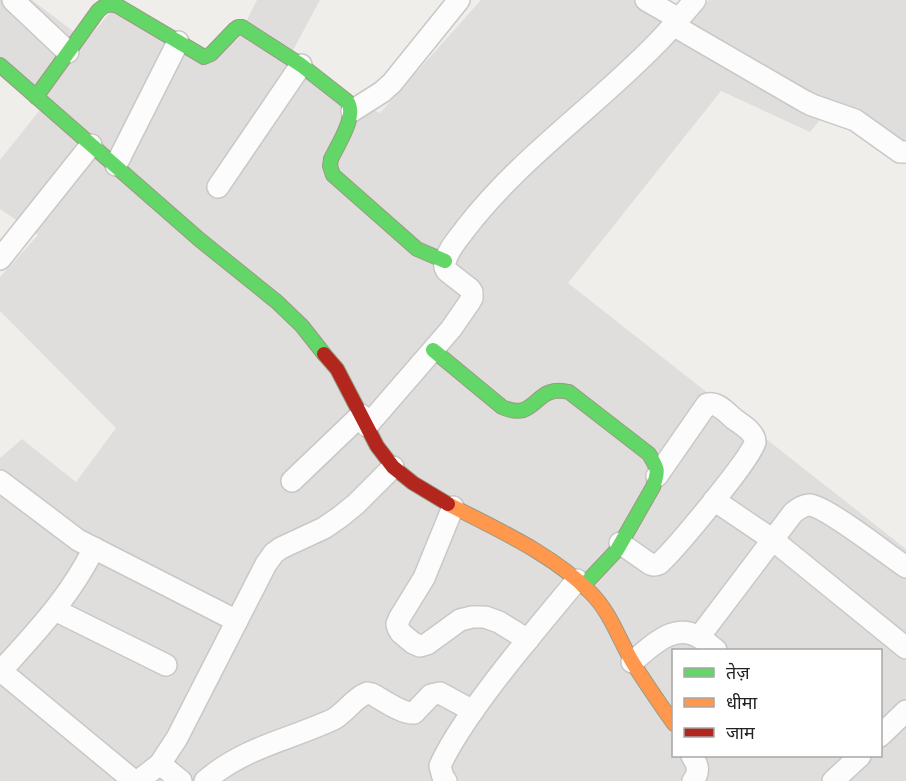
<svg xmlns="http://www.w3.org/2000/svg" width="906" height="781" font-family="'DejaVu Sans','Noto Sans Devanagari',sans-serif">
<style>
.residential{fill:#dfdedc;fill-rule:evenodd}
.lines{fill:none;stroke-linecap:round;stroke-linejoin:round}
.street-casing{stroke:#c9c8c7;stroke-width:24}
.fast-casing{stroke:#999a82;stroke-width:16}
.slow-casing{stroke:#999a82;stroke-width:16}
.jam-casing{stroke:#999a82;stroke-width:16}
.street{stroke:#fdfcfc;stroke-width:21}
.fast{stroke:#63d668;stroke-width:14}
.slow{stroke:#ff974d;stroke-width:14}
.jam{stroke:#b3261e;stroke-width:14}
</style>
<rect width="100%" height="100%" fill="#f0eeeb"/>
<path class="residential" d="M0,0h32l54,41 33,-39 84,53 34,-15 20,-40h63l-28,52 59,47 29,14 101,-113h165l41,27 22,-27h197v148l-78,-38 -18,22 -89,-41 -153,192 338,266v232h-906v-323l22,-19 54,43 40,-54 -116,-117v-34l38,-42 -38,-26v-49l47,-59 -47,-42zM674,650h206v106h-206z"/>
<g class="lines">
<defs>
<g id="street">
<path d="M13,0l55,52"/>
<path d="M646,0l33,19"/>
<path d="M673,25l131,76 8,4 43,15 45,32h6"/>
<path d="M352,111l30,-19 10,-9 67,-83"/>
<path d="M116,165l62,-123"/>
<path d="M218,187l83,-122"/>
<path d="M0,259l91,-114"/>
<path d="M367,426l84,-97 18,-26 3,-5v-6l-2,-3 -23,-18c-2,-4 -3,-3 -2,-8 2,-13 14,-25 21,-35 54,-70 129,-121 190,-184 14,-14 26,-29 39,-44"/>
<path d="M0,481l78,59 159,81"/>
<path d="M292,481l69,-66"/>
<path d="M714,500l59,40 133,108"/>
<path d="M453,507l-29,71 -24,39 -3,7 1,4 3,5 12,10 7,3 7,-2 33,-24 12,-3h13l14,5 29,18"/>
<path d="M620,543l30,21 4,1c5,-1 4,0 8,-4 13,-12 93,-107 93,-119 0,-10 -14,-18 -21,-23 -8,-7 -16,-17 -27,-15l-50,72"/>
<path d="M55,610l111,55"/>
<path d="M699,637l94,-124c5,-4 10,-8 17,-8 17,2 78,50 96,62"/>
<path d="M632,662c19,-15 40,-39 65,-26 7,3 13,10 19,14"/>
<path d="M1,671l133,110"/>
<path d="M0,672c36,-40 70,-75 94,-124"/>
<path d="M880,736l26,-25"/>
<path d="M692,756c6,9 8,16 1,25"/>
<path d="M160,764l21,17"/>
<path d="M138,781l22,-17 17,-26 89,-174 8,-11 7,-5 43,-20 16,-11 16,-13 37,-37"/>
<path d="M205,781c39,-34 84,-41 129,-62 12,-7 20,-21 33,-26l5,1c11,6 30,20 42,19l17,-18 9,-2 33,18"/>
<path d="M446,781l-3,-4 -3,-11c7,-17 18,-33 28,-48 33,-48 72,-93 109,-138"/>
<path d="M833,781l27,-25"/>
</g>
<g id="fast">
<path d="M0,65l200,175 77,62 25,24 22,28"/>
<path d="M36,97l62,-86c6,-6 12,-8 20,-5l86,51 7,-3 23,-24 4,-3h4l59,38 46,36c11,14 -9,43 -16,58l-1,7 3,9 84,74 28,12"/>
<path d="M433,350l69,57c36,16 31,-24 67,-15l80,62c9,15 10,16 4,33l-36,63 -34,36"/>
</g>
<path id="slow" d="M448,504c48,25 105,50 143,89 20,20 28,47 42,70 13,21 27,41 41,61"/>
<path id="jam" d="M324,354l13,15 40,77 16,21 20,16 35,21"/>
</defs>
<use href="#street" class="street-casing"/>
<use href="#fast" class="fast-casing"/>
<use href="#slow" class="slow-casing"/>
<use href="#jam" class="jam-casing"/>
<use href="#street" class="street"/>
<use href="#fast" class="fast"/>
<use href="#slow" class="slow"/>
<use href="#jam" class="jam"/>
</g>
<rect x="672" y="649" width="210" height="108" fill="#ffffff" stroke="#a7a7a7" stroke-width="1.5"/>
<rect x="684" y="668" width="30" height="9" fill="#63d668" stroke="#a7a7a7" stroke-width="1.5"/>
<text x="726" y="679" font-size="18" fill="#222222">तेज़</text>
<rect x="684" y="698" width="30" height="9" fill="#ff974d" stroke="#a7a7a7" stroke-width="1.5"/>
<text x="726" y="709" font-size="18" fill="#222222">धीमा</text>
<rect x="684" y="728" width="30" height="9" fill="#b3261e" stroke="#a7a7a7" stroke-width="1.5"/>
<text x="726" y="739" font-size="18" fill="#222222">जाम</text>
</svg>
